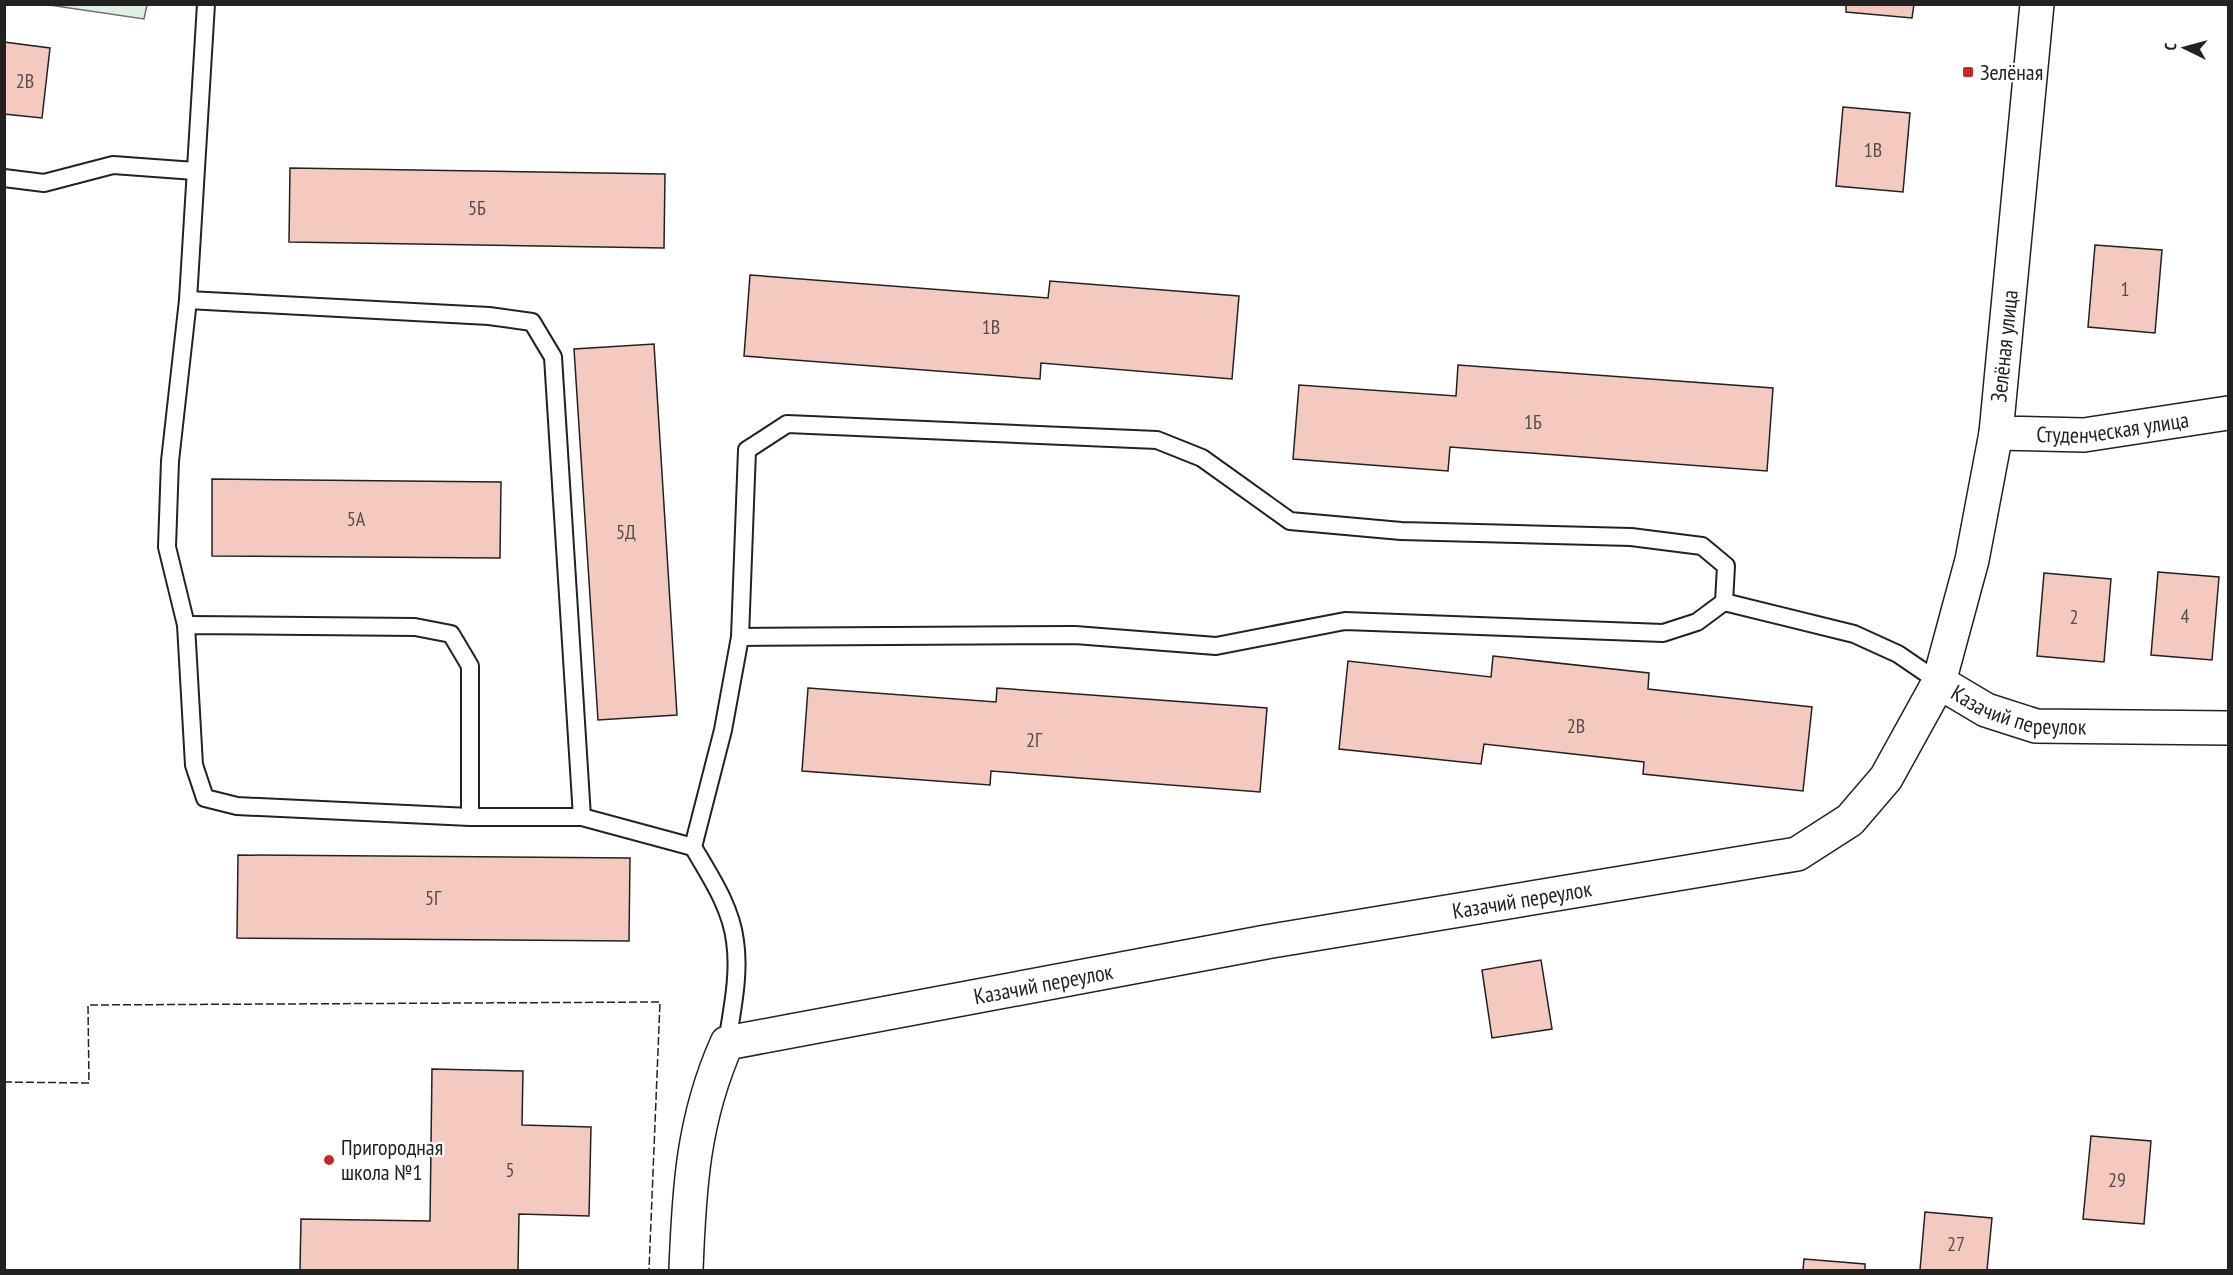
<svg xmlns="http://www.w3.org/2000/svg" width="2233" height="1275" font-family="'PT Sans Narrow',sans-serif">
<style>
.green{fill:#e0efe3;stroke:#6f6f6f;stroke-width:1.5}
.building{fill:#f3c9c0;stroke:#222;stroke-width:1.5}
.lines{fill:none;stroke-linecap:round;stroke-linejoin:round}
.service-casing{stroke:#222;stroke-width:20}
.minor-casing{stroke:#222;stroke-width:36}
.tertiary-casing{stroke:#222;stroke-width:36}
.service{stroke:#fff;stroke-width:16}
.minor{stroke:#fff;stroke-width:33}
.tertiary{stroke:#fff;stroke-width:33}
.fence{stroke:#222;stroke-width:1.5;stroke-dasharray:8 3;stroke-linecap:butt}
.poi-dot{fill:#c62828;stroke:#fff;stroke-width:2}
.labels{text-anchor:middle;stroke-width:4.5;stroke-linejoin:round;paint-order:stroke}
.number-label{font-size:20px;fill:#564c4a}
.poi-label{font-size:22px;fill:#222;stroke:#fff;text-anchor:start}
.street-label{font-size:22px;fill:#222;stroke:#fff}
</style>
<rect width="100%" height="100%" fill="#fff"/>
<path class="green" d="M49,5l98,-1v1l-3,14z"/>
<g class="building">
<path d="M1846,4h68l-2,14 -66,-6z"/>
<path d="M4,42l46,6 -8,70 -38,-4z"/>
<path d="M1843,107l67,6 -7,79 -67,-6z"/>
<path d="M290,168l375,6 -1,74 -375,-6z"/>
<path d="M2095,245l67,5 -7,83 -67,-6z"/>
<path d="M750,275l298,23 2,-17 189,15 -7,83 -191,-16 -1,16 -296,-23z"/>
<path d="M654,344l23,371 -79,5 -24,-371z"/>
<path d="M1458,365l315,23 -6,83 -317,-24 -2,24 -155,-12 6,-74 157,11z"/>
<path d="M212,479l289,3 -1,76 -288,-2z"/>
<path d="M2158,572l61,5 -7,83 -61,-5z"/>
<path d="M2044,573l67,6 -7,83 -67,-6z"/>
<path d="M1493,656l156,17 -1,16 164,18 -9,84 -160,-17 1,-12 -160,-18 -3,20 -142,-15 9,-88 143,16z"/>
<path d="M808,688l188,14 1,-14 270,20 -7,84 -269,-21 -1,14 -188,-14z"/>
<path d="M238,855l392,3 -1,83 -392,-3z"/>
<path d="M1541,960l11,69 -60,9 -10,-68z"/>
<path d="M432,1069l91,2 -1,54 69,2 -2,89 -70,-2 -1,56h-218l1,-51 129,2z"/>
<path d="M2091,1136l60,5 -7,83 -61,-5z"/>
<path d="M1925,1212l67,6 -5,52h-67z"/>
<path d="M1804,1259l61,5v6h-62z"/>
</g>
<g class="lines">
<defs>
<g id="service">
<path d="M4,178l40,5 69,-18 82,6"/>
<path d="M188,300l301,16 43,6 21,35 29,460"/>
<path d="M1724,602l130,32 44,20 41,28"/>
<path d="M186,625l-19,-78 3,-86 18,-161 18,-296"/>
<path d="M470,817v-151l-19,-32 -36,-7 -229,-2 8,140 11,33 32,8 233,11h112l111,30c17,29 38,60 42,94 5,33 -3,69 -8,102"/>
<path d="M693,847l30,-117 17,-93 7,-187 40,-26 370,16 45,18 88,63 111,10 230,6 71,9 24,20 -2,36 -27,20 -34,11 -318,-12 -129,25 -141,-11 -335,2"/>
</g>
<g id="minor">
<path id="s1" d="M1939,682l47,28 50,16 192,2"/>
<path id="s2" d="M686,1270c3,-81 7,-151 41,-227l539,-101 531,-88 53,-34 36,-42 53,-96 33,-122 24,-127"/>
</g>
<g id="tertiary">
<path id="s3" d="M2037,4l-41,429 88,2 144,-22"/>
</g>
</defs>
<use href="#service" class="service-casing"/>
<use href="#minor" class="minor-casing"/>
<use href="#tertiary" class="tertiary-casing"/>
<use href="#service" class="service"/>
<use href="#minor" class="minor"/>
<use href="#tertiary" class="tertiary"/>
<path class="fence" d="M4,1082l85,1 -1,-78 572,-3 -11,268"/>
</g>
<g class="poi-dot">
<rect x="1962" y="66" width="12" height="12" rx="3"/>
<circle cx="329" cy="1160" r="6"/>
</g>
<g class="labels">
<g class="number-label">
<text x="25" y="88">2В</text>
<text x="1873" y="157">1В</text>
<text x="477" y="215">5Б</text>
<text x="2125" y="296">1</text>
<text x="991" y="334">1В</text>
<text x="1533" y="429">1Б</text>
<text x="356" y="526">5А</text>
<text x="626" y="539">5Д</text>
<text x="2185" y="623">4</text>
<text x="2074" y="624">2</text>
<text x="1576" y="733">2В</text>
<text x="1034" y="747">2Г</text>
<text x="433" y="905">5Г</text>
<text x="510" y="1177">5</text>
<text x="2117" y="1187">29</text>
<text x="1956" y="1251">27</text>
</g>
<g class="poi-label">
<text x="1980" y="80">Зелёная</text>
<text x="341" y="1155">Пригородная<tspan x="341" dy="25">школа №1</tspan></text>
</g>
<g class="street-label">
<text transform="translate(2004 346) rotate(-84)" y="8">Зелёная улица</text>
<text dy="8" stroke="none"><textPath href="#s3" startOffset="548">Студенческая улица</textPath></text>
<text dy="8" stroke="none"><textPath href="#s1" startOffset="87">Казачий переулок</textPath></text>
<text dy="8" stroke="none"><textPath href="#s2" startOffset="1040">Казачий переулок</textPath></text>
<text dy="8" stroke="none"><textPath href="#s2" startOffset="554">Казачий переулок</textPath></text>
</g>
</g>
<rect width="2233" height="1275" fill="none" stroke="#222222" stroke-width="12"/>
<g transform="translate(2185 48) rotate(275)" stroke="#ffffff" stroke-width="4.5" paint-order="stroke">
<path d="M0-4.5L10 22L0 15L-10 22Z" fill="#222222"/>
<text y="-9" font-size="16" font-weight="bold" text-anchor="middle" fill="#222222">С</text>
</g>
</svg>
